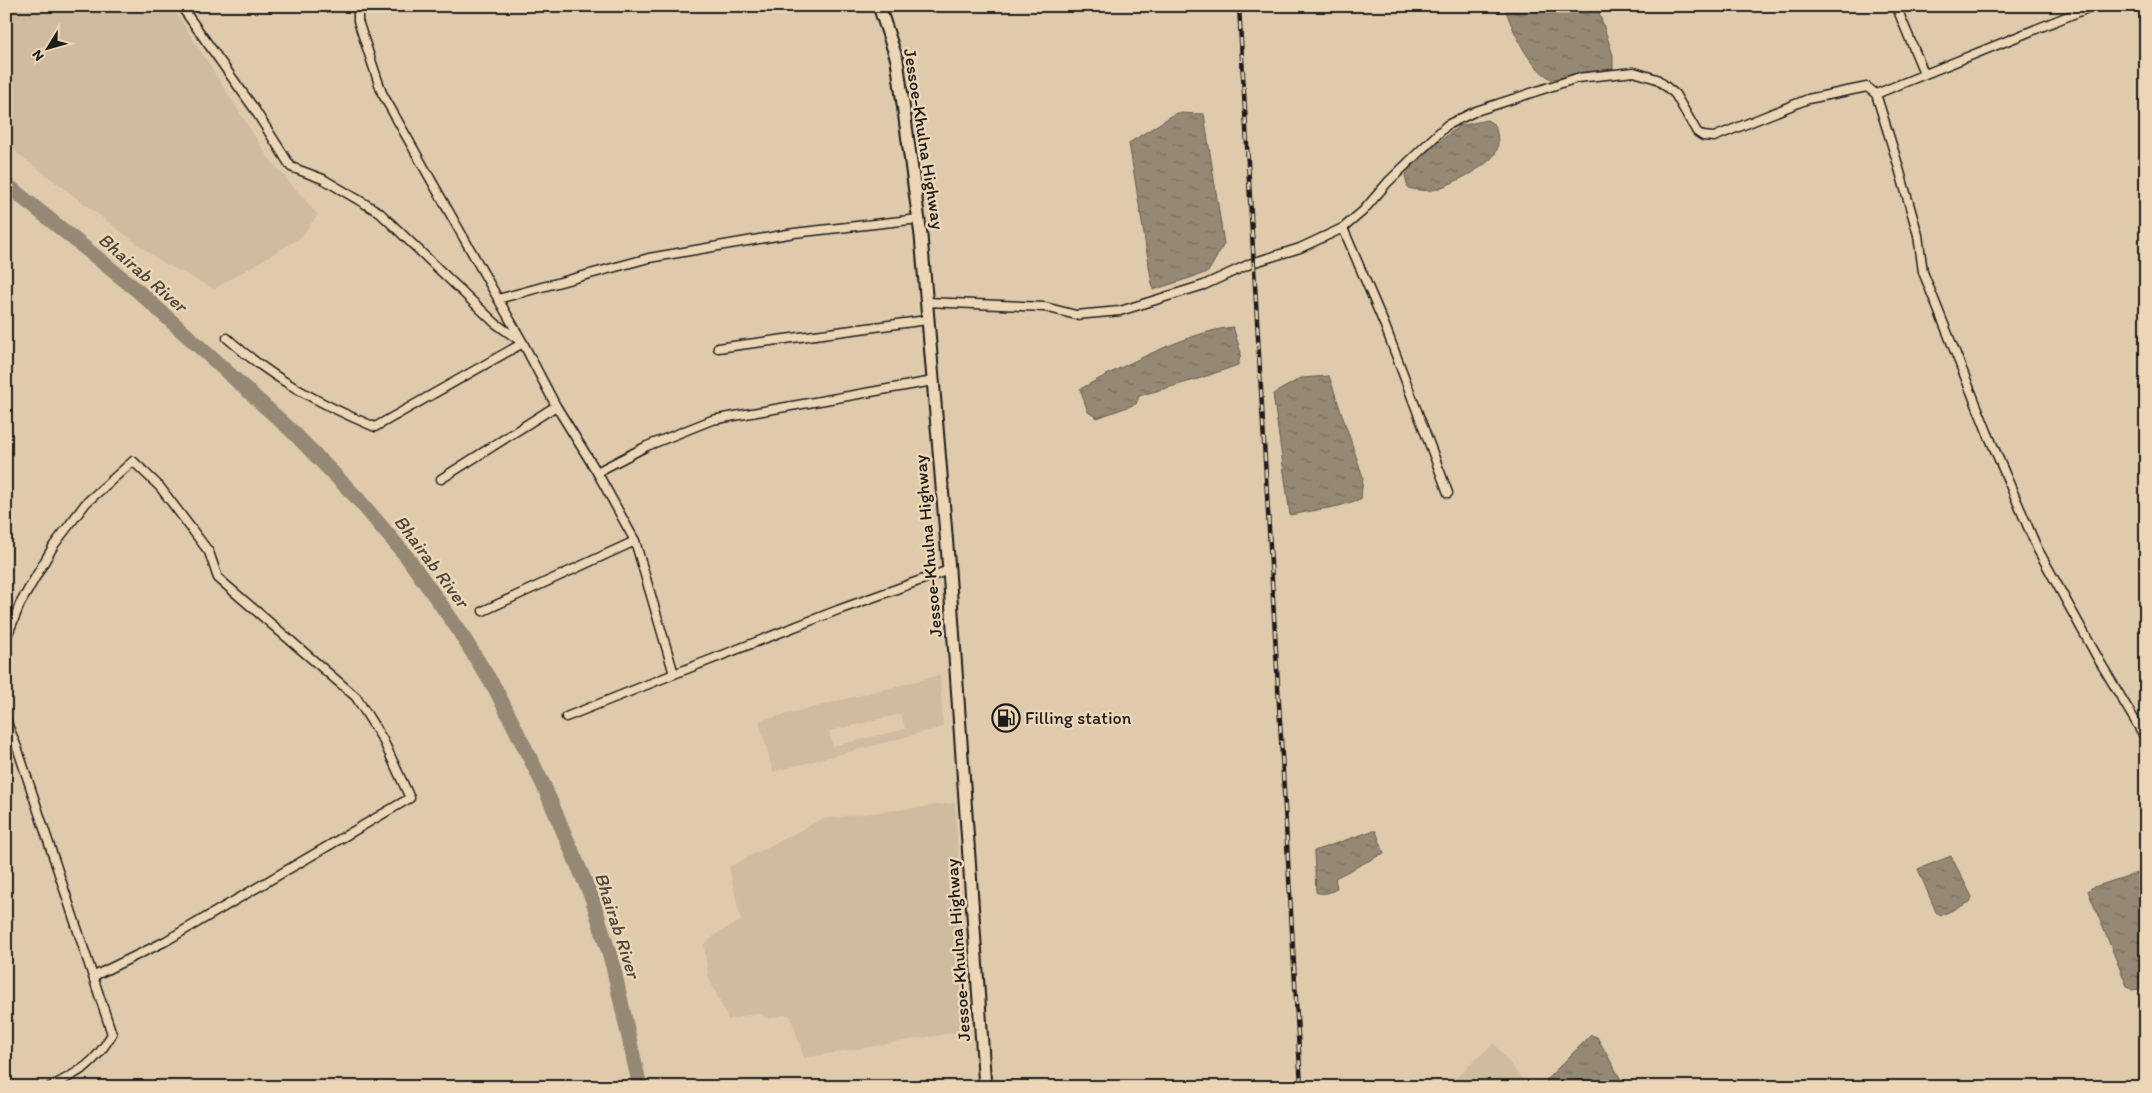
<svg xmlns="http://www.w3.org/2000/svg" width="2152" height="1093" font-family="Itim,sans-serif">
<defs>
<pattern id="water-ripples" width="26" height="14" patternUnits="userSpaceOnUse" patternTransform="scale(1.25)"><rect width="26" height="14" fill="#958874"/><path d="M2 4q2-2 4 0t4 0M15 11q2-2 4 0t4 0" fill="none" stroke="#796e5e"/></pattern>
</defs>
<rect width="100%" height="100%" fill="#dfcbac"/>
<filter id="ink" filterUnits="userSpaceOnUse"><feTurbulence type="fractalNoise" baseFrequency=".02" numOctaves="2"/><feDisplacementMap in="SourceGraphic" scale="10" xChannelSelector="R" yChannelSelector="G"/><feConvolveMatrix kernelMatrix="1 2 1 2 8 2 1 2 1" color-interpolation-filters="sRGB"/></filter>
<g filter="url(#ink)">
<g fill="#cfbca0" fill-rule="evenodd">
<polygon points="6,6 172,6 268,157 318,215 300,238 214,289 160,261 6,145"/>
<path d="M940,675l3,52 -170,45 -14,-51zM901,714l4,15 -72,17 -4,-15z"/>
<polygon points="955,803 969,1035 952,1033 804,1058 790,1014 769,1019 757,1013 728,1020 708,976 704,944 719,932 741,921 729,867 822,819"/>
<polygon points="1494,1043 1528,1087 1446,1087"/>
</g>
<g fill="url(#water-ripples)" stroke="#655d51">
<path d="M1504,6h93l16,49v16l-62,8c-25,-15 -37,-47 -47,-73z"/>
<polygon points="1176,113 1204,114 1224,244 1208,272 1153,290 1129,143"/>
<path d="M1487,120l8,5c2,8 5,19 1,27 -6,14 -49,35 -64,38 -8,1 -16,0 -24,-2l-3,-13 20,-22 34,-27z"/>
<path d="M1233,327l8,26 -3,12 -40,14 -59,17 -3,8 -39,14 -9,-6 -8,-23c39,-21 110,-58 153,-62z"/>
<polygon points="1329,376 1363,477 1361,499 1339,506 1290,515 1273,394 1301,378"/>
<path d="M1372,831h4l8,22 -49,25 2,10c-4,5 -16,7 -21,4l-2,-41z"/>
<polygon points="1951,856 1972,897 1970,902 1940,916 1936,912 1918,869"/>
<polygon points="2146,870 2146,988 2132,990 2127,986 2088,891 2091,888"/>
<polygon points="1591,1035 1597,1037 1624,1085 1545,1087 1547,1079"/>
</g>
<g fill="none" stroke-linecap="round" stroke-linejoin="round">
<polyline stroke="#958874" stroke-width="15" points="6,184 138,291 292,431 358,499 407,557 456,626 496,690 543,784 592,898 613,966 640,1087"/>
<g stroke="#1c1c1c" stroke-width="11">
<g id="minor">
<polyline points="181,6 253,107 291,167 323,179 379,212 495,323 523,343 382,93 358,21 358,6"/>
<polyline points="1896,6 1924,73"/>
<polyline points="1876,94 2093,6"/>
<polyline points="1343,228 1385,326 1448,493"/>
<polyline points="498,299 649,258 794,233 919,219"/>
<polyline points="926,302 1045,307 1076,315 1120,311 1204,285 1252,263 1300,248 1343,228 1363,211 1388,182 1447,125 1476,111 1577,78 1634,72 1657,79 1675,94 1697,132 1703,136 1714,137 1808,99 1867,87 1876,94 1896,158 1918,235 1923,272 1988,434 2037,548 2100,662 2146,739"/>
<path d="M227,338c44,40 93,66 148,89l148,-84 33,63"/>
<polyline points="718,348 927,320"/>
<polyline points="441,479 556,406 597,472"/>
<polyline points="635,541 674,674 838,610 949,570"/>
<polyline points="483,611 635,541 597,472 647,446 712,420 933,381"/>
<polyline points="6,639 20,604 54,545 86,503 133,461 160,487 209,552 218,578 356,697 383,740 410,798 164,942 94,976"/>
<polyline points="566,717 674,674"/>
<path d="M6,720l12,30 94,284c-18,31 -31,37 -62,53"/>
</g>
</g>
<g stroke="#1c1c1c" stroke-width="15">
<polyline id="highway" points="879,6 897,60 921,236 949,570 985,1087"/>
</g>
<use href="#minor" stroke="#ecd6b5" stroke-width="8"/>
<use href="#highway" stroke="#ecd6b5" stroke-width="11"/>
<g stroke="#1c1c1c" stroke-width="4.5">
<polyline id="rail" points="1239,6 1301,1087"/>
</g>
<use href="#rail" stroke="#ecd6b5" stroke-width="2.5" stroke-dasharray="8" stroke-linecap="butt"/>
</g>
</g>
<defs>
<g id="fuel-ring" transform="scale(1.4375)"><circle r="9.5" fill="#ecd6b5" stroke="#1c1c1c" stroke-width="1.5"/><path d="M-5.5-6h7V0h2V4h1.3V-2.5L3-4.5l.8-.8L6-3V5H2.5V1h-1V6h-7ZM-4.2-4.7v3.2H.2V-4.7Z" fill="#1c1c1c"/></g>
</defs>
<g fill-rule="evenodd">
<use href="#fuel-ring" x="1006" y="718"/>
</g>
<g text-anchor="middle" stroke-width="5" stroke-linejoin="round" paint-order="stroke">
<g font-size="18" fill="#1c1c1c" stroke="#ecd6b5">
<text transform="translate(924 139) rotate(81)" y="6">Jessoe-Khulna Highway</text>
<text transform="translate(928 546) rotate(-95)" y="6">Jessoe-Khulna Highway</text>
<text transform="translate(958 950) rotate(-94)" y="6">Jessoe-Khulna Highway</text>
</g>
<g font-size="18" fill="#1c1c1c" stroke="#ecd6b5" text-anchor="start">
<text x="1025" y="724">Filling station</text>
</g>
<g font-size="19" font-style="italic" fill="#4c473f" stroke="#ecd6b5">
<text transform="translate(143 272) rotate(41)" y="7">Bhairab River</text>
<text transform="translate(432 561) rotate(53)" y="7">Bhairab River</text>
<text transform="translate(618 925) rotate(72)" y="7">Bhairab River</text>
</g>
</g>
<rect width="2152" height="1093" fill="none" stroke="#ecd6b5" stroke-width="25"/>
<rect x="12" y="12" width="2127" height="1068" fill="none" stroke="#1c1c1c" stroke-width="2" filter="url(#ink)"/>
<g transform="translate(48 48) rotate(233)" stroke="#ecd6b5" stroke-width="4" paint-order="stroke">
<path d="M0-4L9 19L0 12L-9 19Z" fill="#1c1c1c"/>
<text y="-8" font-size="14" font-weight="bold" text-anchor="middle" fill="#1c1c1c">N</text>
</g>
</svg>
